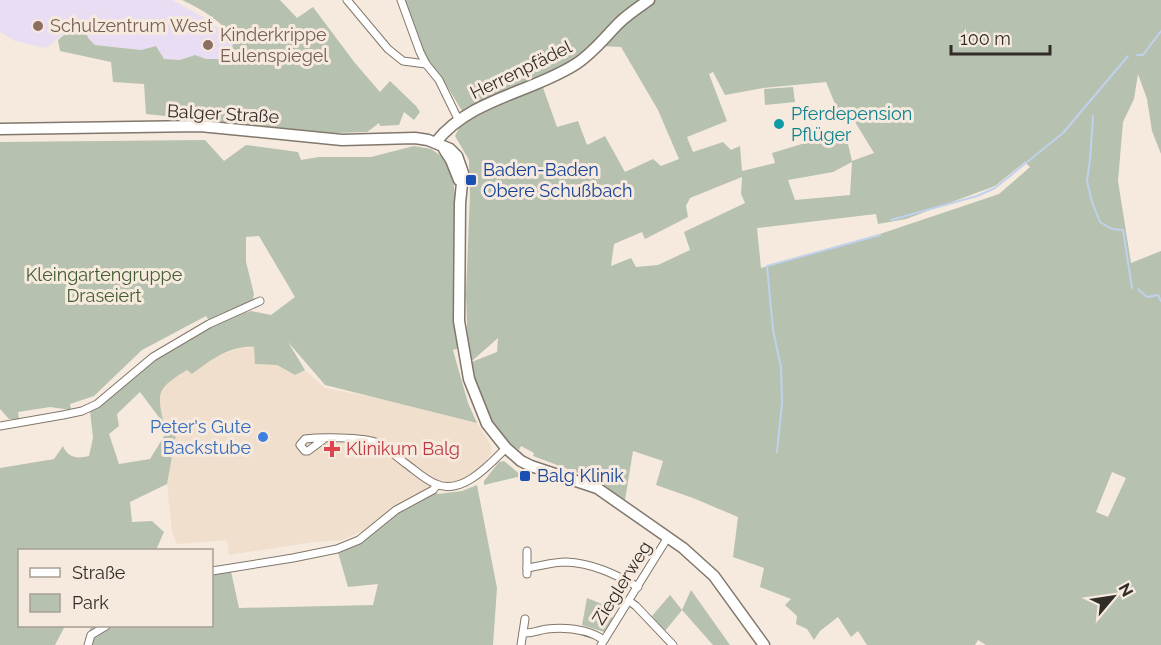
<svg xmlns="http://www.w3.org/2000/svg" width="1161" height="645" font-family="Raleway,sans-serif">
<rect width="100%" height="100%" fill="#f6eade"/>
<polygon fill="#f0dfcd" points="254,347 255,364 277,365 295,375 305,370 325,388 387,400 477,423 491,445 491,453 481,467 463,479 433,490 378,524 342,540 314,542 229,555 227,540 177,544 172,532 167,484 176,434 166,433 158,400 165,384 187,370 192,373 217,356 240,348"/>
<polygon fill="#e8ddf2" points="0,0 172,0 203,17 235,40 231,49 219,59 206,59 195,55 180,60 164,59 155,46 141,50 95,45 88,38 82,20 46,48 15,41 0,32"/>
<g fill="#b6c1b0" fill-rule="evenodd">
<path d="M182,0h98l17,18 16,-11 42,56 25,29 10,-11 26,25 4,6 -6,8 -10,-8 -5,13 -19,1 -1,-3 -12,9 -35,1 -186,-19 -2,-30 -31,-2 -2,-20 -51,-11 -2,-11 24,-20 6,18 7,7 46,5 15,-4 8,13 16,1 15,-5 11,4h13l12,-10 4,-9c-13,-19 -32,-30 -53,-40z"/>
<path d="M404,0h235l-17,12 -20,29 51,-41h508v154l-9,-23 -5,-32 -9,-25 -4,25 -11,23 -5,59 13,82 30,-12v394h-175l-8,-5 -3,5h-108l-9,-14 -7,6 -13,-20 -18,14 -6,9 -7,-11 -11,-5 1,-8 -12,-11 6,-6 -31,-12 4,-19 -31,-11 5,-40 -45,-19 -37,-13 7,-24 -30,-10 -8,49 -28,-20 -64,-24 1,-3 -13,-7 -2,4c-29,-20 -40,-56 -50,-87l28,-11 1,-14 -25,22 -5,-1 -2,-65 4,-100 -1,-34 -14,-24 10,-20 -24,-40 -18,-22zM598,46l23,1 37,63 21,49 -18,7 -8,-7 -28,13 -20,-36 -18,9 -9,-24 -21,6 -16,-45zM713,72l12,23 38,-7 63,-6 17,41 9,-6 22,36 -22,8 -7,-30 -73,22 3,10 -33,8 -2,-25 -9,4 -8,-8 -30,10 -6,-15 40,-16 -18,-47zM852,162l-2,33 -55,5 -7,-20 45,-8zM1025,162l5,5 -31,27 -119,40 -119,34 -4,-40 119,-14 2,10 28,-5 89,-33zM742,177l-1,17 4,9 -61,29 6,18 -32,15 -22,2 -5,-9 -20,8 3,-22 28,-12 3,7 43,-22 -2,-11 4,-8zM1112,472l14,6 -18,39 -12,-5z"/>
<polygon points="793,87 795,102 765,105 764,89"/>
<path d="M205,140l19,21 22,-16 52,7 3,8 18,-3h52l43,-11 17,3 13,9 9,20 4,37 3,133 -7,2 15,53 9,20 -152,-38 -37,-43 17,28 -10,5 -18,-10 -22,-1 -1,-17c-24,-2 -43,13 -62,27l-5,-4c-29,18 -31,21 -23,54l-24,-32 -23,22 2,12 -10,8 10,30 31,-5 16,-26 10,1 -9,50 -37,18 2,20 20,-1 12,11 -8,18h-136v76h45l-10,19h-55v-177l54,-9 9,-13c5,12 14,13 26,10l4,-18 -3,-27 63,-54 77,-40 21,-6 20,4 24,-18 -36,-61 -13,1v25l8,32 -1,5 -43,23 -4,-6 -64,34 -48,46 -24,8 1,6 -21,-3 -32,5 1,7h-10l-9,-10v-267z"/>
<polygon points="504,461 522,476 484,485 484,481 499,462"/>
<polygon points="477,485 497,588 493,645 85,645 91,626 212,626 212,576 230,567 239,608 373,605 378,584 348,587 337,549 359,540 396,510 433,490 438,494 462,491"/>
<polygon points="691,590 730,645 713,645 682,610 665,631 652,616 670,595 682,610"/>
<polygon points="587,598 607,606 607,615 613,618 604,632 582,625"/>
</g>
<g fill="none" stroke-linecap="round" stroke-linejoin="round">
<g stroke="#bfd1ec" stroke-width="2">
<polyline points="1137,55 1143,55 1161,31"/>
<polyline points="1093,116 1090,160 1087,181 1092,202 1100,222 1112,229 1123,230 1132,288"/>
<polyline points="891,220 977,196 995,188 1063,133 1128,56"/>
<polyline points="1138,289 1147,297 1158,295 1161,301"/>
<polyline points="777,452 782,403 781,367 773,330 767,266 880,235"/>
</g>
<g stroke="#81776c" stroke-width="9">
<g id="street">
<polyline points="347,0 388,49 403,61 426,64"/>
<polyline points="401,0 420,52 426,64 439,80 459,121"/>
<polyline points="0,426 63,415 82,411 97,404 153,357 209,324 260,301"/>
<path d="M324,439l-16,12h-3l-5,-6 5,-6c14,-2 57,-2 70,3 11,5 20,13 30,21 10,7 20,17 31,21 26,12 54,-20 70,-36"/>
<path d="M527,568c13,-2 26,-6 39,-6 26,1 49,12 72,25"/>
<polyline points="212,571 293,558 337,549 359,540 396,510 433,490 437,485"/>
<polyline points="527,574 527,551"/>
<polyline points="629,601 636,606 673,645"/>
<path d="M523,633c9,1 16,-3 24,-4 20,-2 40,0 57,11"/>
<polyline points="88,645 91,635 106,626"/>
<polyline points="521,645 525,619"/>
<polyline points="601,645 668,537"/>
</g>
</g>
<g stroke="#81776c" stroke-width="13">
<g id="secondary">
<polyline points="0,129 200,126 342,140 415,138 428,140 450,149 457,156 463,173 460,203 459,321 469,379 487,424 506,448 521,461 531,466 597,488 683,548 714,576 764,645"/>
<path d="M436,142c35,-44 95,-49 140,-78 17,-11 29,-27 43,-41 9,-9 20,-16 30,-23"/>
<polyline points="444,149 451,160 459,180"/>
</g>
</g>
<use href="#street" stroke="#fff" stroke-width="7"/>
<use href="#secondary" stroke="#fff" stroke-width="10"/>
</g>
<g fill="#8d6e63" stroke="#f6eade" stroke-width="2">
<circle cx="38" cy="26" r="6"/>
<circle cx="208" cy="45" r="6"/>
</g>
<circle fill="#0f9aa8" stroke="#f6eade" stroke-width="2" cx="779" cy="124" r="6"/>
<g fill="#1a4fb4" stroke="#f6eade" stroke-width="2">
<rect x="465" y="174" width="12" height="12" rx="3"/>
<rect x="519" y="470" width="12" height="12" rx="3"/>
</g>
<circle fill="#3f7fe0" stroke="#f6eade" stroke-width="2" cx="263" cy="437" r="6"/>
<path fill="#e0444e" stroke="#f6eade" stroke-width="2" d="M329 440h6v6h6v6h-6v6h-6v-6h-6v-6h6z"/>
<g text-anchor="middle" stroke-width="6" stroke-linejoin="round" paint-order="stroke">
<g font-size="18" fill="#785e54" stroke="#f6eade" text-anchor="start">
<text x="50" y="32">Schulzentrum West</text>
<text x="220" y="41">Kinderkrippe<tspan x="220" dy="21">Eulenspiegel</tspan></text>
</g>
<g font-size="18" fill="#302c28" stroke="#f6eade">
<text transform="translate(521 70) rotate(-26)" y="6">Herrenpfädel</text>
<text transform="translate(223 114) rotate(3)" y="6">Balger Straße</text>
<text transform="translate(622 583) rotate(-58)" y="6">Zieglerweg</text>
</g>
<g font-size="18" fill="#0d838f" stroke="#f6eade" text-anchor="start">
<text x="791" y="120">Pferdepension<tspan x="791" dy="21">Pflüger</tspan></text>
</g>
<g font-size="18" fill="#164399" stroke="#f6eade" text-anchor="start">
<text x="483" y="176">Baden-Baden<tspan x="483" dy="21">Obere Schußbach</tspan></text>
<text x="537" y="482">Balg Klinik</text>
</g>
<g font-size="18" fill="#445e33" stroke="#f6eade">
<text x="104" y="281">Kleingartengruppe<tspan x="104" dy="21">Draseiert</tspan></text>
</g>
<g font-size="18" fill="#366cbe" stroke="#f6eade" text-anchor="end">
<text x="251" y="433">Peter's Gute<tspan x="251" dy="21">Backstube</tspan></text>
</g>
<g font-size="18" fill="#be3a42" stroke="#f6eade" text-anchor="start">
<text x="346" y="455">Klinikum Balg</text>
</g>
</g>
<rect x="18" y="549" width="195" height="78" fill="#f6eade" stroke="#a79e95" stroke-width="1.5"/>
<rect x="30" y="568" width="30" height="9" fill="#ffffff" stroke="#a79e95" stroke-width="1.5"/>
<text x="72" y="579" font-size="18" fill="#302c28">Straße</text>
<rect x="30" y="594" width="30" height="18" fill="#b6c1b0" stroke="#a79e95" stroke-width="1.5"/>
<text x="72" y="609" font-size="18" fill="#302c28">Park</text>
<g transform="translate(1113 597) rotate(61)" stroke="#f6eade" stroke-width="4.5" paint-order="stroke">
<path d="M0-4.5L10 22L0 15L-10 22Z" fill="#302c28"/>
<text y="-9" font-size="16" font-weight="bold" text-anchor="middle" fill="#302c28">N</text>
</g>
<path d="M951 45v9h99v-9" fill="none" stroke="#302c28" stroke-width="3"/>
<text x="960" y="45" font-size="18" fill="#302c28" stroke="#f6eade" stroke-width="4.5" paint-order="stroke">100 m</text>
</svg>
